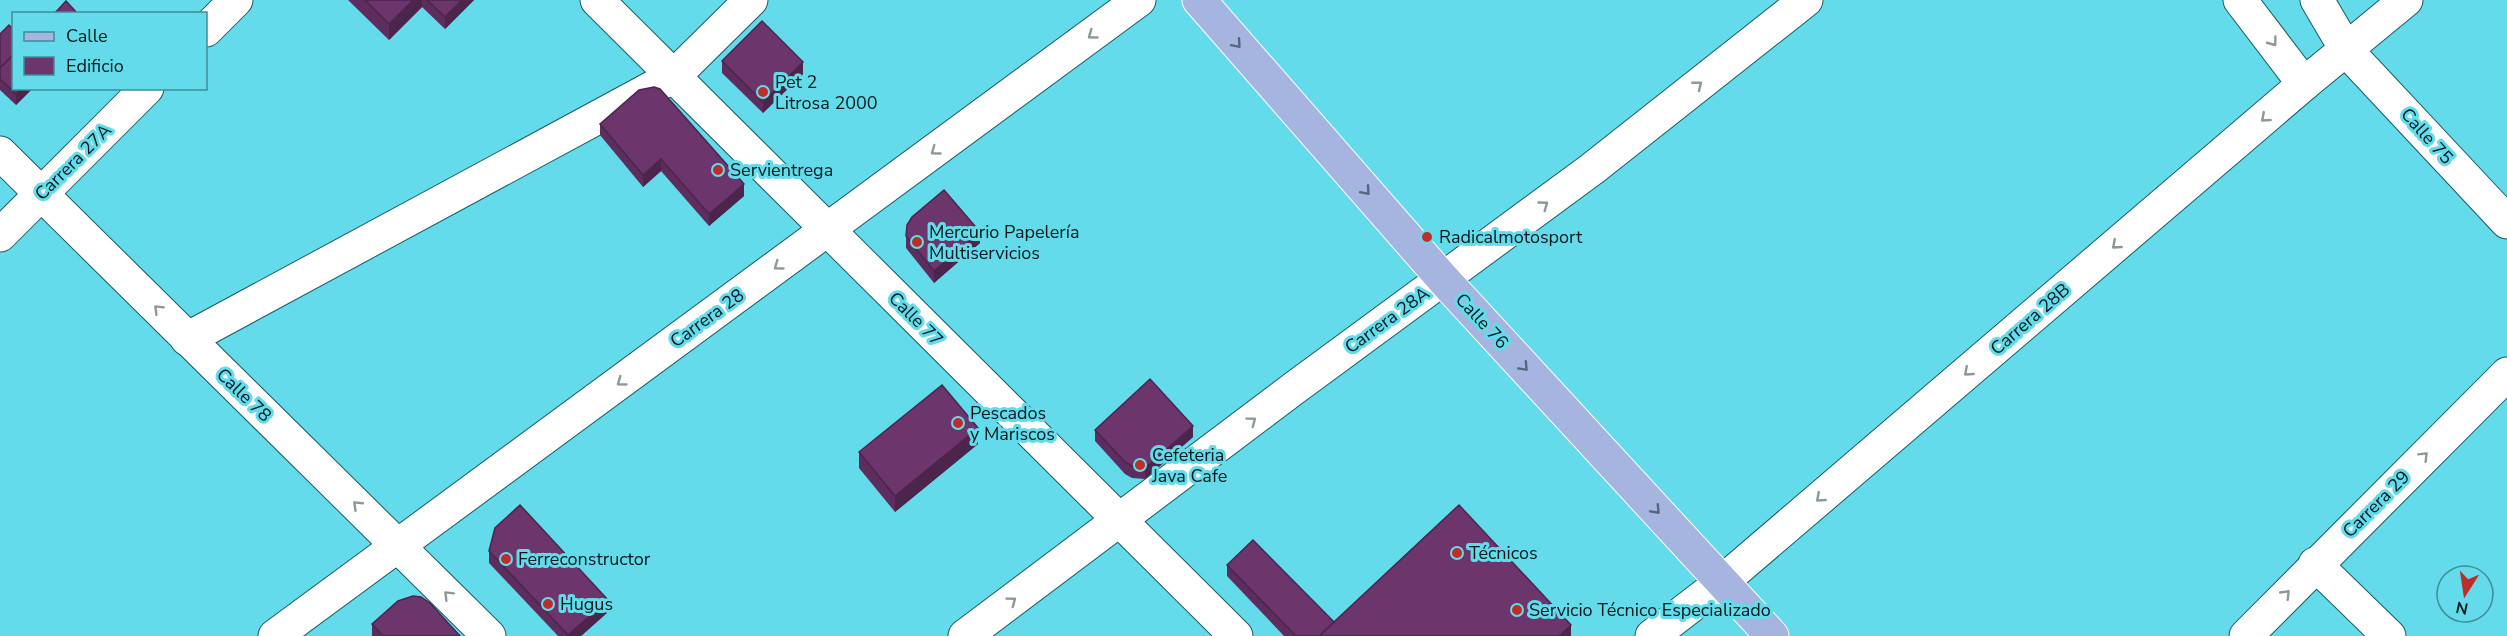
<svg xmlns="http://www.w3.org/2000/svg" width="2507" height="636" font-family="'Nunito Sans',sans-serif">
<rect width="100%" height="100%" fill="#64dbea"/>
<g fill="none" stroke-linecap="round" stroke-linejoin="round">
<g stroke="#195b63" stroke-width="35">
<g id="minor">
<polyline points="597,0 1236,636"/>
<polyline points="2240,0 2304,84"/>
<polyline points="2317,0 2347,51 2507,222"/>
<polyline points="206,30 236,0"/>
<polyline points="0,153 489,636"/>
<polyline points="0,235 147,88"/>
<polyline points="187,339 674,76 751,0"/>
<polyline points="2315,564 2389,636"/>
<polyline points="275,636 1139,0"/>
<polyline points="965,636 1293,389 1592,169 1806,0"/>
<polyline points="1652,636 1722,582 2304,84 2406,0"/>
<polyline points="2246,636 2507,374"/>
</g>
</g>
<g stroke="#fff" stroke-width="35">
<polyline id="major" points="1199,0 1443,279 1772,636"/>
</g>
<use href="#minor" stroke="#fff" stroke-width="33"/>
<use href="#major" stroke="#a5b5df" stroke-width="33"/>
</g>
<g fill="#5d2e5d">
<polygon points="348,0 474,0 445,29 422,7 389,40"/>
<polygon points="0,34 14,88 33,88 16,105 0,90"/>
<polygon points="722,61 803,74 763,113 722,73"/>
<polygon points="600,124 744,196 709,226 661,171 643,187 600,135"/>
<polygon points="906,236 980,243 934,283 906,248"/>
<polygon points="1095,430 1193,437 1145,479 1132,478 1125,474 1095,441"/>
<polygon points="978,444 895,512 859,468 859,452"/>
<polygon points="489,551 608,612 581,636 558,636 489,563"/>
<polygon points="1227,565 1334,622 1571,636 1284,636 1227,576"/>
<polygon points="372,624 460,636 372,636"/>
</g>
<g fill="#4c254c">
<polygon points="413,0 422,0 422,7 389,40 389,24"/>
<polygon points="462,0 474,0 445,29 445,17"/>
<polygon points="803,62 803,74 763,113 763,102"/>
<polygon points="21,88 33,88 16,105 16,94"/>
<polygon points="661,159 661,171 643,187 643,175"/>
<polygon points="744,184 744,196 709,226 709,214"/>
<polygon points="980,232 980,243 934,283 934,271"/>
<polygon points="1193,426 1193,437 1145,479 1145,468"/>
<polygon points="978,428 978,444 895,512 895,496"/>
<polygon points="608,600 608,612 581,636 568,636"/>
<polygon points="1571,625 1571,636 1559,636"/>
</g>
<g fill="#6c356c" stroke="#4c254c" stroke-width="1.5">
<polygon points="365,0 413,0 389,24"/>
<polygon points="427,0 462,0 445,17"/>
<polygon points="66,1 78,14 54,14"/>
<polygon points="762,21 803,62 763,102 722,61"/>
<polygon points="9,25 14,30 14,54 0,68 0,34"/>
<polygon points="14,54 14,88 21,88 16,94 0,79 0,68"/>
<polygon points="654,87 660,89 744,184 709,214 661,159 643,175 600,124 639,90"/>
<polygon points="944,190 980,232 934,271 906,236 907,225 912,217"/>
<polygon points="1150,379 1193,426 1145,468 1132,466 1125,462 1095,430"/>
<polygon points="942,385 978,428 895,496 859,452"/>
<polygon points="520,505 608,600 568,635 489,551 495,528"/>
<polygon points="1459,505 1571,625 1559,636 1319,636"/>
<polygon points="1253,540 1334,622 1319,636 1296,636 1227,565"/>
<polygon points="413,596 421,597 430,603 460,636 383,636 372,624 398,601"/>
</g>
<defs><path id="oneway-chevron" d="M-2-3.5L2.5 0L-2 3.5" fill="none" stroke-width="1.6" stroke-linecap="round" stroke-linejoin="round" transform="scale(1.5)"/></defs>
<g stroke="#8d9899">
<use href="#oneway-chevron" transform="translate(1092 35) rotate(144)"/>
<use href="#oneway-chevron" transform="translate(2273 42) rotate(53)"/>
<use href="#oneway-chevron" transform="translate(1698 85) rotate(-39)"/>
<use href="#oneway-chevron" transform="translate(2265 118) rotate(139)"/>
<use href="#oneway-chevron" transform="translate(935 151) rotate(144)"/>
<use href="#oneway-chevron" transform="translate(1544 205) rotate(-36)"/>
<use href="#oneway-chevron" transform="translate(2116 245) rotate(139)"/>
<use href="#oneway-chevron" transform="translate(778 266) rotate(144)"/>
<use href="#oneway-chevron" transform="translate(158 309) rotate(-135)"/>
<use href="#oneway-chevron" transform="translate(1968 372) rotate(139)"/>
<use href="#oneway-chevron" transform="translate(621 382) rotate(144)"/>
<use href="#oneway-chevron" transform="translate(1252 421) rotate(-37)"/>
<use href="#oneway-chevron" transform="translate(2424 456) rotate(-45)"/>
<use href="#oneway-chevron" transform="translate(1820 498) rotate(139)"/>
<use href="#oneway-chevron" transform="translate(357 505) rotate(-136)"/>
<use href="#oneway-chevron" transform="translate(2286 594) rotate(-46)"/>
<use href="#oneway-chevron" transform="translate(448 595) rotate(-135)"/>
<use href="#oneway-chevron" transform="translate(1012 601) rotate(-37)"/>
</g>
<g stroke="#53687e">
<use href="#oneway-chevron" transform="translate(1237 44) rotate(49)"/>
<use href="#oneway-chevron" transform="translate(1366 191) rotate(49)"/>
<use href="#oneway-chevron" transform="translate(1524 367) rotate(47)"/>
<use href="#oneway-chevron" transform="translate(1656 510) rotate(47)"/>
</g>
<g fill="#bd2e2b" stroke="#64dbea" stroke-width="2">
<circle cx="763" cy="92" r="6"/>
<circle cx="718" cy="170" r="6"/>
<circle cx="1427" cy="237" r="6"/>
<circle cx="917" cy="242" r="6"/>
<circle cx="958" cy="423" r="6"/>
<circle cx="1140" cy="465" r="6"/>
<circle cx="1457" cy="553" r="6"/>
<circle cx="506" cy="559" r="6"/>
<circle cx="548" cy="604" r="6"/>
<circle cx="1517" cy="610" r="6"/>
</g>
<g text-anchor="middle" stroke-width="6" stroke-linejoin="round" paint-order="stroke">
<g font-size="18" fill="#011a1d" stroke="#64dbea" text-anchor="start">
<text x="775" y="88">Pet 2<tspan x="775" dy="21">Litrosa 2000</tspan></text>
<text x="730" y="176">Servientrega</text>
<text x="929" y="238">Mercurio Papelería<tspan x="929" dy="21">Multiservicios</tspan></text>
<text x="1439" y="243">Radicalmotosport</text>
<text x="970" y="419">Pescados<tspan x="970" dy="21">y Mariscos</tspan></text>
<text x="1152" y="461">Cefeteria<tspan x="1152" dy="21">Java Cafe</tspan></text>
<text x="1469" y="559">Técnicos</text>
<text x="518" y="565">Ferreconstructor</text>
<text x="560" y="610">Hugus</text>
<text x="1529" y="616">Servicio Técnico Especializado</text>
</g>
<g font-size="18" fill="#011a1d" stroke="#64dbea">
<text transform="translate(2427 136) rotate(48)" y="6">Calle 75</text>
<text transform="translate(73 162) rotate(-45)" y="6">Carrera 27A</text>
<text transform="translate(707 318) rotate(-36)" y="6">Carrera 28</text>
<text transform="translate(916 319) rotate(45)" y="6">Calle 77</text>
<text transform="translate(2030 319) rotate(-41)" y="6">Carrera 28B</text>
<text transform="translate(1387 320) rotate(-36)" y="6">Carrera 28A</text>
<text transform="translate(1482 321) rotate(47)" y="6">Calle 76</text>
<text transform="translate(244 395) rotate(44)" y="6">Calle 78</text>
<text transform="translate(2376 504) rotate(-45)" y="6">Carrera 29</text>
</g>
</g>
<rect x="12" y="12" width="195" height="78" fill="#64dbea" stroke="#3c8e98" stroke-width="1.5"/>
<rect x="24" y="32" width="30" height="9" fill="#a5b5df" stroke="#3c8e98" stroke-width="1.5"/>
<text x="66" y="42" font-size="18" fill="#011a1d">Calle</text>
<rect x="24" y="57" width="30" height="18" fill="#6c356c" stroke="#3c8e98" stroke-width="1.5"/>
<text x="66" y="72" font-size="18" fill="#011a1d">Edificio</text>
<g transform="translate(2465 594) rotate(192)"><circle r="28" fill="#64dbea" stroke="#3c8e98" stroke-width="1.5"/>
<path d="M0-4.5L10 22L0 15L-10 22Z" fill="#bd2e2b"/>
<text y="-9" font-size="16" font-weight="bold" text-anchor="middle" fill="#011a1d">N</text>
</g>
</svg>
